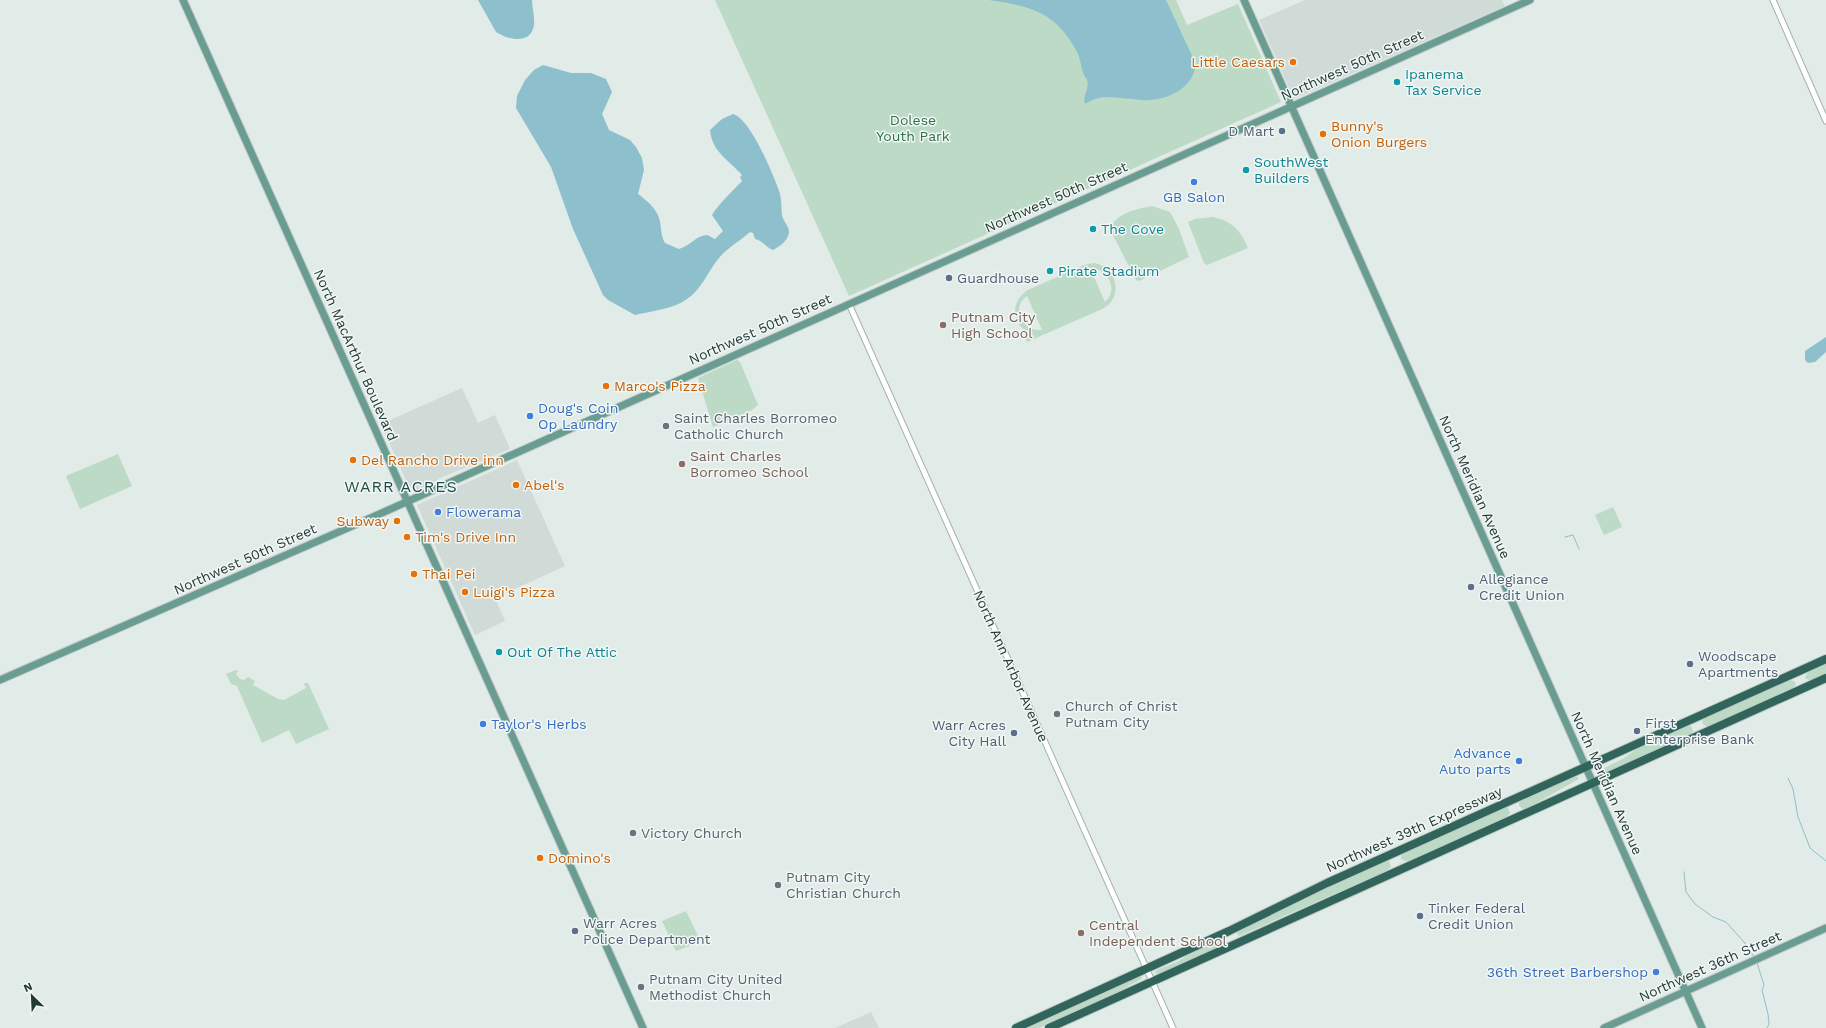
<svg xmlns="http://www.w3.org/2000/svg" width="1826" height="1028" font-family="'Work Sans',sans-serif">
<rect width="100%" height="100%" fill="#e1ebe7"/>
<g fill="#d0dad6">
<polygon points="1305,0 1502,0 1505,6 1294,99 1259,20"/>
<polygon points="462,388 478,423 495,415 510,449 438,479 438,480 417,490 409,487 381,424"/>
<polygon points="517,460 565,566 495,598 505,621 475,635 417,505"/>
<polygon points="871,1012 879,1028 835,1028"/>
</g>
<g fill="#bcdac5" fill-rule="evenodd">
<polygon points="715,0 1176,0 1187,25 1238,4 1281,102 849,296"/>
<path d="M1152,206l18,6 9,17 10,28 -50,24 -3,-1 -26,-51c6,-16 26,-20 42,-23z"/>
<path d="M1212,217c19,3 29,14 36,31l-41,17 -3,-2 -16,-41 7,-3z"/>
<path d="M1094,263c24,4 30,35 8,46l-75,33 -2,-4 8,-4c-22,-7 -24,-32 -5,-44l56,-25zM1090,268c18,0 29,21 15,34zM1027,296l15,34c-19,2 -32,-22 -15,-34z"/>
<polygon points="737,360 740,362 758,405 752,410 713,427 698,378"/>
<polygon points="118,454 132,486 80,509 66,476"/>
<polygon points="1613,507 1622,527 1604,535 1595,515"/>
<path d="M1826,663v12l-15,6 -6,-3c2,-9 14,-12 21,-15z"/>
<polygon points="236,670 238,671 236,674 240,679 244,680 248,677 255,681 253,685 278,699 284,700 306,688 304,683 308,683 329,729 296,744 289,730 262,743 237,686 231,684 226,674"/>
<polygon points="1788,680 1794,681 1796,684 1791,690 1710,727 1706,726 1702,723 1703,720 1707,716"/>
<polygon points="1684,726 1691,726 1693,731 1691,734 1607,772 1602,773 1599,771 1624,758 1641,746"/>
<polygon points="1570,777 1578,777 1579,779 1527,808 1523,809 1519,806 1519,803 1524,798"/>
<polygon points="1502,808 1508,808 1510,813 1506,817 1411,860 1406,861 1401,859 1401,856 1406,851"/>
<polygon points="1389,861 1391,867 1386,871 1239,936 1237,933 1241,929 1290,903 1382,862"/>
<polygon points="686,911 699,938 691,941 689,946 676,951 662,921"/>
<polygon points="1223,939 1225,940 1223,945 1161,974 1155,973 1157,970 1179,961 1192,952"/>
<polygon points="1137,977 1142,977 1141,979 1105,999 1039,1028 1023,1028"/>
</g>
<g fill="#8dc0cc">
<path d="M478,0h54c0,8 3,17 2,25 -3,20 -26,15 -38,7z"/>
<path d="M989,0h177l29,62c2,26 -30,40 -53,38 -12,-1 -25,-3 -37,-3 -7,0 -15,4 -20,7 -3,-8 5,-15 2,-24 -1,-4 -1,0 -3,-5 -3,-5 -3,-16 -7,-23 -21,-40 -46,-46 -88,-52z"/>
<path d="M543,65l28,8h20l15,6 6,13 -10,22 7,16 21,10 6,7 6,11 2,12 -6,24c8,6 18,14 21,24 3,9 1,17 6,25l14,6c13,-4 16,-13 28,-14l8,4 8,-8 -11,-16c8,-13 19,-22 30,-34l-2,-4 2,-2c-14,-16 -30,-23 -32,-45l12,-11 11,-5c17,4 40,60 46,77 3,8 2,16 3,24 1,6 7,11 7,17 -1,9 -9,14 -16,18 -7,-3 -11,-10 -18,-11l-2,-6 -3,-1c-10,9 -23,16 -31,26 -11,13 -17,31 -32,41 -14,10 -35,12 -52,16l-27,-15 -5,-5 -30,-66 -22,-62 -35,-59 1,-12 8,-16 9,-10z"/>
<polygon points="1826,337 1826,352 1815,362 1808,363 1805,360 1805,351"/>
</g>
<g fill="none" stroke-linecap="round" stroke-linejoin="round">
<g stroke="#8dc0cc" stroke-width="1">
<polyline points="1565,537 1573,535 1579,549"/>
<polyline points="1788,778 1793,789 1798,817 1810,848 1826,861"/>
<polyline points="1684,872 1686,892 1695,904 1713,917 1726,922 1744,942 1754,957"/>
<polyline points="1757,963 1764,985 1762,990 1768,1014 1769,1024 1767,1028"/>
</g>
<g stroke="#a4b2ae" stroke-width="7">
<g id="minor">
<polyline points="1773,0 1826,121"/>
<polyline points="849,304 1173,1028"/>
</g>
</g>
<g stroke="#c1c8c6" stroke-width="9">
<g id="major">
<polyline points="183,0 643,1028"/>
<polyline points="1244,0 1702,1028"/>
<polyline points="0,680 366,520 1530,0"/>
<polyline points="1604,1028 1826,928"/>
</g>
</g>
<g stroke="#c1c8c6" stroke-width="10">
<g id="highway">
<polyline points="1016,1028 1229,931 1327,883 1826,659"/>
<polyline points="1049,1028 1826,678"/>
</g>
</g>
<use href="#minor" stroke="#fff" stroke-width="5"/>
<use href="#major" stroke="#699d91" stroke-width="7"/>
<use href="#highway" stroke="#31645b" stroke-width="8"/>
</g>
<g fill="#e8710a" stroke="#f1f7f5" stroke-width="1.5">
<circle cx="1293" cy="62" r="4"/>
<circle cx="1323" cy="134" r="4"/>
<circle cx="606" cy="386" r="4"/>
<circle cx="353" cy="460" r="4"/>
<circle cx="516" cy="485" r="4"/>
<circle cx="397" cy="521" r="4"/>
<circle cx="407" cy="537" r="4"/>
<circle cx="414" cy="574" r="4"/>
<circle cx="465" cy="592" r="4"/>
<circle cx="540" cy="858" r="4"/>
</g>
<g fill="#0f9aa8" stroke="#f1f7f5" stroke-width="1.5">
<circle cx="1397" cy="82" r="4"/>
<circle cx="1246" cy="170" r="4"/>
<circle cx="1093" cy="229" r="4"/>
<circle cx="1050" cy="271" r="4"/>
<circle cx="499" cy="652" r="4"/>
</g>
<g fill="#5c6f8a" stroke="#f1f7f5" stroke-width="1.5">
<circle cx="1282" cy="131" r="4"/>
<circle cx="949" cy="278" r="4"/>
<circle cx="1471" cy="587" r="4"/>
<circle cx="1690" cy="664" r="4"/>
<circle cx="1637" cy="731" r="4"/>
<circle cx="1014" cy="733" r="4"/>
<circle cx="1420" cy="916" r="4"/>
<circle cx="575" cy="931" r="4"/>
</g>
<g fill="#3f7fe0" stroke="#f1f7f5" stroke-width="1.5">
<circle cx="1194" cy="182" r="4"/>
<circle cx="530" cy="416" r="4"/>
<circle cx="438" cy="512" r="4"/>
<circle cx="483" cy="724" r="4"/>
<circle cx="1519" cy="761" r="4"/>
<circle cx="1656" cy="972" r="4"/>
</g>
<g fill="#8d6e63" stroke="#f1f7f5" stroke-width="1.5">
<circle cx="943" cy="325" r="4"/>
<circle cx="682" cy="464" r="4"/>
<circle cx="1081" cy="933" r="4"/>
</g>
<g fill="#6b7280" stroke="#f1f7f5" stroke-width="1.5">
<circle cx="666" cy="426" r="4"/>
<circle cx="1057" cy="714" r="4"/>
<circle cx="633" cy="833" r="4"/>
<circle cx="778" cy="885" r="4"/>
<circle cx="641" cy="987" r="4"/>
</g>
<g text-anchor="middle" stroke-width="3" stroke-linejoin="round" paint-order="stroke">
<g font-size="14" fill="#c56008" stroke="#f1f7f5" text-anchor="start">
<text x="1285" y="67" text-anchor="end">Little Caesars</text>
<text x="1331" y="131">Bunny's<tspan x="1331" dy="16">Onion Burgers</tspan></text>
<text x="614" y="391">Marco's Pizza</text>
<text x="361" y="465">Del Rancho Drive inn</text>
<text x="524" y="490">Abel's</text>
<text x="389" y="526" text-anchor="end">Subway</text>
<text x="415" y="542">Tim's Drive Inn</text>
<text x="422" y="579">Thai Pei</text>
<text x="473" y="597">Luigi's Pizza</text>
<text x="548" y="863">Domino's</text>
</g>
<g font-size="14" fill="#233a35" stroke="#f1f7f5">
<text transform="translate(1352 65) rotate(-24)" y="5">Northwest 50th Street</text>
<text transform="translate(1056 197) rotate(-24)" y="5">Northwest 50th Street</text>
<text transform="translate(760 329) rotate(-24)" y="5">Northwest 50th Street</text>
<text transform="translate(356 355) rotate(66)" y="5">North MacArthur Boulevard</text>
<text transform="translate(1475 487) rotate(66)" y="5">North Meridian Avenue</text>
<text transform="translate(245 559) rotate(-24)" y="5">Northwest 50th Street</text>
<text transform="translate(1011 666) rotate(66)" y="5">North Ann Arbor Avenue</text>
<text transform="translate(1607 783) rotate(66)" y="5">North Meridian Avenue</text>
<text transform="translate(1414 829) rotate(-24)" y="5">Northwest 39th Expressway</text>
<text transform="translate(1710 966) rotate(-24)" y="5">Northwest 36th Street</text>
</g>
<g font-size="14" fill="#0d838f" stroke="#f1f7f5" text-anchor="start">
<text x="1405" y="79">Ipanema<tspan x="1405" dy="16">Tax Service</tspan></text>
<text x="1254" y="167">SouthWest<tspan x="1254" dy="16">Builders</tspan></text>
<text x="1101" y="234">The Cove</text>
<text x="1058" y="276">Pirate Stadium</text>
<text x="507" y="657">Out Of The Attic</text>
</g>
<g font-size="14" fill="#306e4a" stroke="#f1f7f5">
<text x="913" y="125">Dolese<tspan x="913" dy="16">Youth Park</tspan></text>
</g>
<g font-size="14" fill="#4e5e75" stroke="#f1f7f5" text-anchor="start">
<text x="1274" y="136" text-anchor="end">D Mart</text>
<text x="957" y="283">Guardhouse</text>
<text x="1479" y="584">Allegiance<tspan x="1479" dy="16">Credit Union</tspan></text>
<text x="1698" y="661">Woodscape<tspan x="1698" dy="16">Apartments</tspan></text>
<text x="1645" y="728">First<tspan x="1645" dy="16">Enterprise Bank</tspan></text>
<text x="1006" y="730" text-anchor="end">Warr Acres<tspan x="1006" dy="16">City Hall</tspan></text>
<text x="1428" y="913">Tinker Federal<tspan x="1428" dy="16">Credit Union</tspan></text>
<text x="583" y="928">Warr Acres<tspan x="583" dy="16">Police Department</tspan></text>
</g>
<g font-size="14" fill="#366cbe" stroke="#f1f7f5" text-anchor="start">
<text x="1194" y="202" text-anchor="middle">GB Salon</text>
<text x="538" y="413">Doug's Coin<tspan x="538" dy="16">Op Laundry</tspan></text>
<text x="446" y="517">Flowerama</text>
<text x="491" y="729">Taylor's Herbs</text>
<text x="1511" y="758" text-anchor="end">Advance<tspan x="1511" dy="16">Auto parts</tspan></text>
<text x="1648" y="977" text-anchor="end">36th Street Barbershop</text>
</g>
<g font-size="14" fill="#785e54" stroke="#f1f7f5" text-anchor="start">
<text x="951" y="322">Putnam City<tspan x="951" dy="16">High School</tspan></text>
<text x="690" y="461">Saint Charles<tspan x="690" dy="16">Borromeo School</tspan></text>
<text x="1089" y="930">Central<tspan x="1089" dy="16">Independent School</tspan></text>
</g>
<g font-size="14" fill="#5b616d" stroke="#f1f7f5" text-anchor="start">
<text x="674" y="423">Saint Charles Borromeo<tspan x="674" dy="16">Catholic Church</tspan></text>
<text x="1065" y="711">Church of Christ<tspan x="1065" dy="16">Putnam City</tspan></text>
<text x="641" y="838">Victory Church</text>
<text x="786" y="882">Putnam City<tspan x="786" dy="16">Christian Church</tspan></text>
<text x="649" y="984">Putnam City United<tspan x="649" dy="16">Methodist Church</tspan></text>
</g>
<g font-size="16" letter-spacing="1" fill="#204b42" stroke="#f1f7f5">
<text x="401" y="492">WARR ACRES</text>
</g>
</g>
<g transform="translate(32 996) rotate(336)" stroke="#f1f7f5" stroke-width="3" paint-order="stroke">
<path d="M0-3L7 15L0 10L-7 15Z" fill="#233a35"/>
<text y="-6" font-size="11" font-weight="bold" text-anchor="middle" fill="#233a35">N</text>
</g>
</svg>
